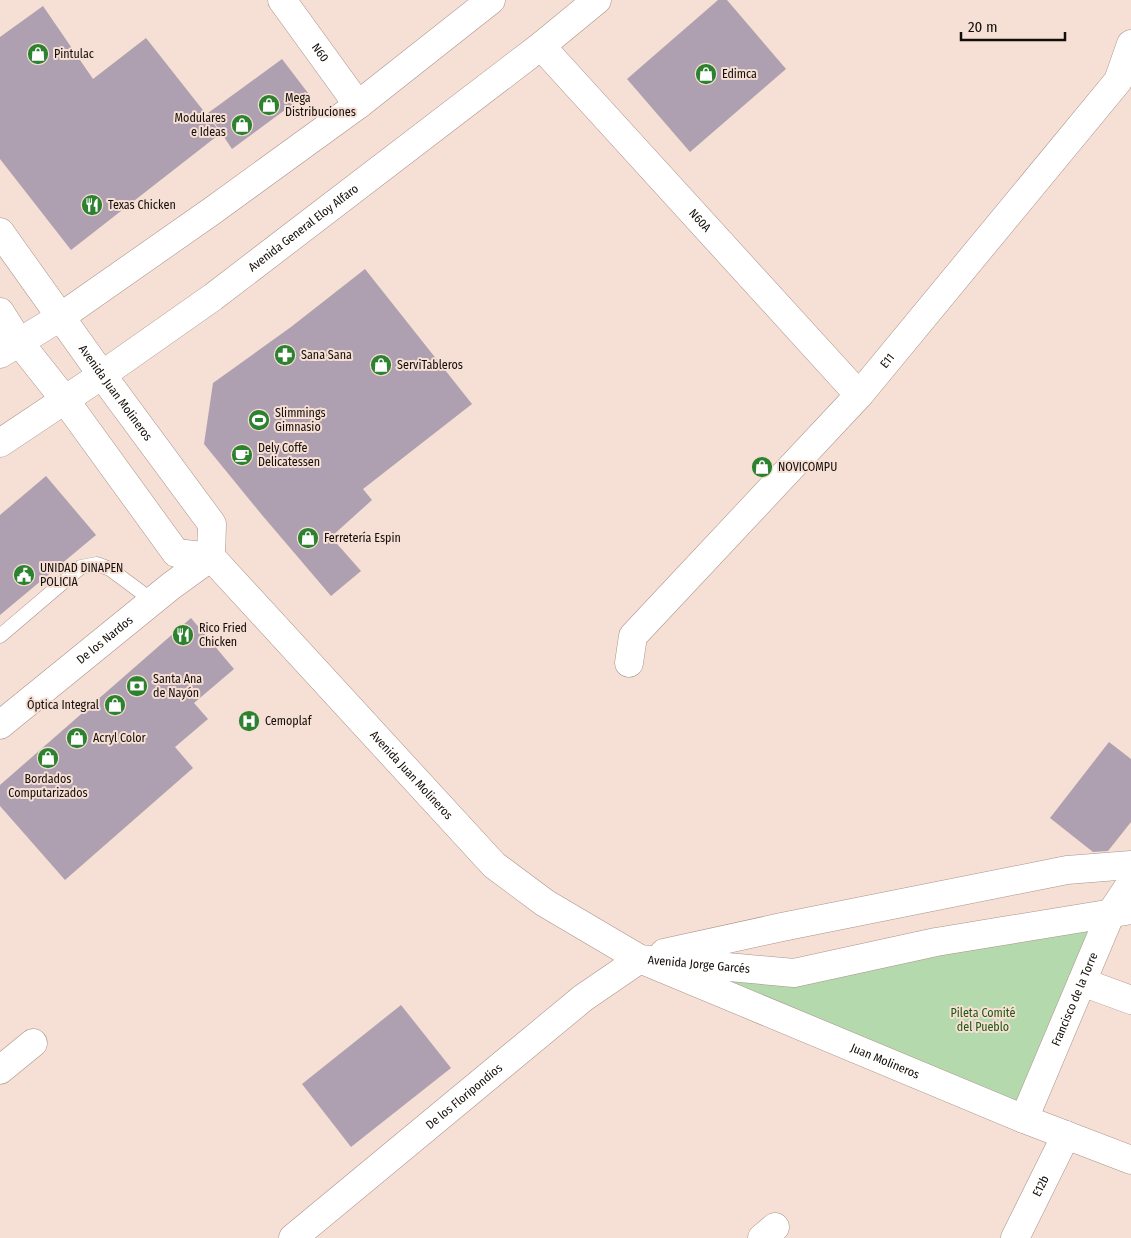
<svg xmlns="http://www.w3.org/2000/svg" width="1131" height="1238" font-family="'Fira Sans Condensed',sans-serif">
<rect width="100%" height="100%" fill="#f6dfd4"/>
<polygon fill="#b4d9ad" points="1111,913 1024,1119 677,971 791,986"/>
<g fill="#aea0b0">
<polygon points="718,0 727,0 786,69 690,152 627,79"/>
<polygon points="43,6 93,79 146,38 221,133 71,250 0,159 0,37"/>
<polygon points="282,59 308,93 232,149 208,113"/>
<polygon points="365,269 472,404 363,489 372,500 331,537 361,571 331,596 262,515 204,444 213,383 291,327"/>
<polygon points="46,476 96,535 0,615 0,515"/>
<polygon points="191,618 234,669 194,703 208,719 175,747 193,768 65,880 0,806 0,785"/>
<polygon points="1109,742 1131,759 1131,822 1108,851 1093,852 1050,818"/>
<polygon points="401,1005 451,1068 351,1147 302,1084"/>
</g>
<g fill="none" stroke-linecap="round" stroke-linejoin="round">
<g stroke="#a99389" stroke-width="15">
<polyline id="service" points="0,636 81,567 97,564 110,569 153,601"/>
</g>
<g stroke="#a99389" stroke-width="29">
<g id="minor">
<path id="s1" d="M282,0l76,105"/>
<path id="s2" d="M541,46l318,349"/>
<path id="s3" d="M629,663l4,-27 226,-241 259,-314 13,-37"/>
<path id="s4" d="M0,725l171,-139 40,-29"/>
<polyline points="1082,982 1131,1000"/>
<polyline points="0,1070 33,1043"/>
<path id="s5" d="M1024,1119l87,-206"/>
<path id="s6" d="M293,1238l290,-240 57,-39 384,160 107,41"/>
<polyline points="762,1238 775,1227"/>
<path id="s7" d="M1015,1238l51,-103"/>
</g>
</g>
<g stroke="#a99389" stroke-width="29">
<g id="tertiary">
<path id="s8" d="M0,232l102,143 110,149 -1,33"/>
<path id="s9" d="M0,312l19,30 46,58 111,153 35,4 283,308 51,38 95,56 154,14 142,-31 195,-32"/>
<polyline points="1111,913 1131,883"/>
<polyline points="664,953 782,927 1067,870 1131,865"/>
</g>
</g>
<g stroke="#a99389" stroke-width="29">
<g id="primary">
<polyline points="0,354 62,316 212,211 358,105 491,0"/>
<path id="s10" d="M0,443l102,-68 111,-78 328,-251 56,-46"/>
</g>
</g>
<use href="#service" stroke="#fff" stroke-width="14"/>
<use href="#minor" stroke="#fff" stroke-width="28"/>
<use href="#tertiary" stroke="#fff" stroke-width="28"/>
<use href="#primary" stroke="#fff" stroke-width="28"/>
</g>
<defs>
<g id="shop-disc" transform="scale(1.125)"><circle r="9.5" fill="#2d8230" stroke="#f6dfd4"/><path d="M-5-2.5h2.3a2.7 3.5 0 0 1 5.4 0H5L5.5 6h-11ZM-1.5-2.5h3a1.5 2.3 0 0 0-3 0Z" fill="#fff"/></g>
<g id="restaurant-disc" transform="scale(1.125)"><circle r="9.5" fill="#2d8230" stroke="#f6dfd4"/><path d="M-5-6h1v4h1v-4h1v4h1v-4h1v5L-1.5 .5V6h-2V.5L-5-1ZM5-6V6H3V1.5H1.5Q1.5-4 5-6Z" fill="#fff"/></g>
<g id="pharmacy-disc" transform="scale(1.125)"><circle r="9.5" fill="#2d8230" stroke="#f6dfd4"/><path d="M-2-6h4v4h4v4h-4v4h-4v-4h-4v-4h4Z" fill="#fff"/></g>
<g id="stadium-disc" transform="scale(1.125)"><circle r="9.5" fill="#2d8230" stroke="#f6dfd4"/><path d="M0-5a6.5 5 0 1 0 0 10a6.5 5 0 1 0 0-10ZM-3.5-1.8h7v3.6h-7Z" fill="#fff"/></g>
<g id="cafe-disc" transform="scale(1.125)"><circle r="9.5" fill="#2d8230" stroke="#f6dfd4"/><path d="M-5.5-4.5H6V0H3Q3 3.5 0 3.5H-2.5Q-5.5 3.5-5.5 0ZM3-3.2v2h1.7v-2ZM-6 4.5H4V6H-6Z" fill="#fff"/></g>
<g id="civic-disc" transform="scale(1.125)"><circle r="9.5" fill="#2d8230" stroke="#f6dfd4"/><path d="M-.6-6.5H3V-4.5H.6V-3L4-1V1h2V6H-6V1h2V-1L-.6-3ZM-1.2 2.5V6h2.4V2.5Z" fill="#fff"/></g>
<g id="bank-disc" transform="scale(1.125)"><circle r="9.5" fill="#2d8230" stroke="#f6dfd4"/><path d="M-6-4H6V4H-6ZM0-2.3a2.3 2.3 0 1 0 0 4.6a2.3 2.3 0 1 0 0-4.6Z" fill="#fff"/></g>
<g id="hospital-disc" transform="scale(1.125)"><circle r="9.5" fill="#2d8230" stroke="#f6dfd4"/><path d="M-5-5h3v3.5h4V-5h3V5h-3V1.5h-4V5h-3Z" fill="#fff"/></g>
</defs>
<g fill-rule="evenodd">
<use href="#shop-disc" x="38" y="54"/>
<use href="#shop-disc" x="706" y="74"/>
<use href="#shop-disc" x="269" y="105"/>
<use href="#shop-disc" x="242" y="125"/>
<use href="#restaurant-disc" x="92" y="205"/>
<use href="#pharmacy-disc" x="285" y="355"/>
<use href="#shop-disc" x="381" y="365"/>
<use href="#stadium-disc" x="259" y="420"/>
<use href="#cafe-disc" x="242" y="455"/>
<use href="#shop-disc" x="762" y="467"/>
<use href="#shop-disc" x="308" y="538"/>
<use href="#civic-disc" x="24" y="575"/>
<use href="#restaurant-disc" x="183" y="635"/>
<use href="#bank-disc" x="137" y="686"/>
<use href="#shop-disc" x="115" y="705"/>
<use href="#hospital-disc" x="249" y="721"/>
<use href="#shop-disc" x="77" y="738"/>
<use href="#shop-disc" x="48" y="758"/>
</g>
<g text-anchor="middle" stroke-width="4" stroke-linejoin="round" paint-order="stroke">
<g font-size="12" fill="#140d09" stroke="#f6dfd4">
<text dy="4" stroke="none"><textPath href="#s1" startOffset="65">N60</textPath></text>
<text dy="4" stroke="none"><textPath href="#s2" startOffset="236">N60A</textPath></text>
<text dy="4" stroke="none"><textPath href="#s10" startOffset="372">Avenida General Eloy Alfaro</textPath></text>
<text dy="4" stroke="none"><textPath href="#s3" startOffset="402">E11</textPath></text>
<text dy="4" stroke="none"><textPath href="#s8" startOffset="198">Avenida Juan Molineros</textPath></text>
<text dy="4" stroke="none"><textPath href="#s4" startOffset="135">De los Nardos</textPath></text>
<text dy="4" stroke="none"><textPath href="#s9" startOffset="630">Avenida Juan Molineros</textPath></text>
<text dy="4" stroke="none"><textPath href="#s9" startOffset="985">Avenida Jorge Garcés</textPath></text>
<text dy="4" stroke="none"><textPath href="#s5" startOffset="130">Francisco de la Torre</textPath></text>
<text dy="4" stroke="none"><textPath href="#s6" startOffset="711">Juan Molineros</textPath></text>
<text dy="4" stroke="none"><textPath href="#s6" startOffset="222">De los Floripondios</textPath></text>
<text dy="4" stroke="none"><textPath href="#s7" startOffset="58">E12b</textPath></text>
</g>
<g font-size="12" fill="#140d09" stroke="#f6dfd4" text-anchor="start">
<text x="54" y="58">Pintulac</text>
<text x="722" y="78">Edimca</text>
<text x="285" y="102">Mega<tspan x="285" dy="14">Distribuciones</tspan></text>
<text x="226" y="122" text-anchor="end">Modulares<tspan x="226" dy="14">e Ideas</tspan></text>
<text x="108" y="209">Texas Chicken</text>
<text x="301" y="359">Sana Sana</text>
<text x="397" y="369">ServiTableros</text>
<text x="275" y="417">Slimmings<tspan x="275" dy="14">Gimnasio</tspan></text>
<text x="258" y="452">Dely Coffe<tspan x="258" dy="14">Delicatessen</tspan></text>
<text x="778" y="471">NOVICOMPU</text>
<text x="324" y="542">Ferretería Espin</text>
<text x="40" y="572">UNIDAD DINAPEN<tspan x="40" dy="14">POLICIA</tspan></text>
<text x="199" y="632">Rico Fried<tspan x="199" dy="14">Chicken</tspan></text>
<text x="153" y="683">Santa Ana<tspan x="153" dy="14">de Nayón</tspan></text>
<text x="99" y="709" text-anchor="end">Óptica Integral</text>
<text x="265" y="725">Cemoplaf</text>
<text x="93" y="742">Acryl Color</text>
<text x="48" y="783" text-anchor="middle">Bordados<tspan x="48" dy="14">Computarizados</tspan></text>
</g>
<g font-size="12" fill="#1f5813" stroke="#f6dfd4">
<text x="983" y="1017">Pileta Comité<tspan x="983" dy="14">del Pueblo</tspan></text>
</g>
</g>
<path d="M961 32v8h104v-8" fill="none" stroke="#140d09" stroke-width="2.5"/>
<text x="968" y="32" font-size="15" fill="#140d09" stroke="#f6dfd4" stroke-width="4" paint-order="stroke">20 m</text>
</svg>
